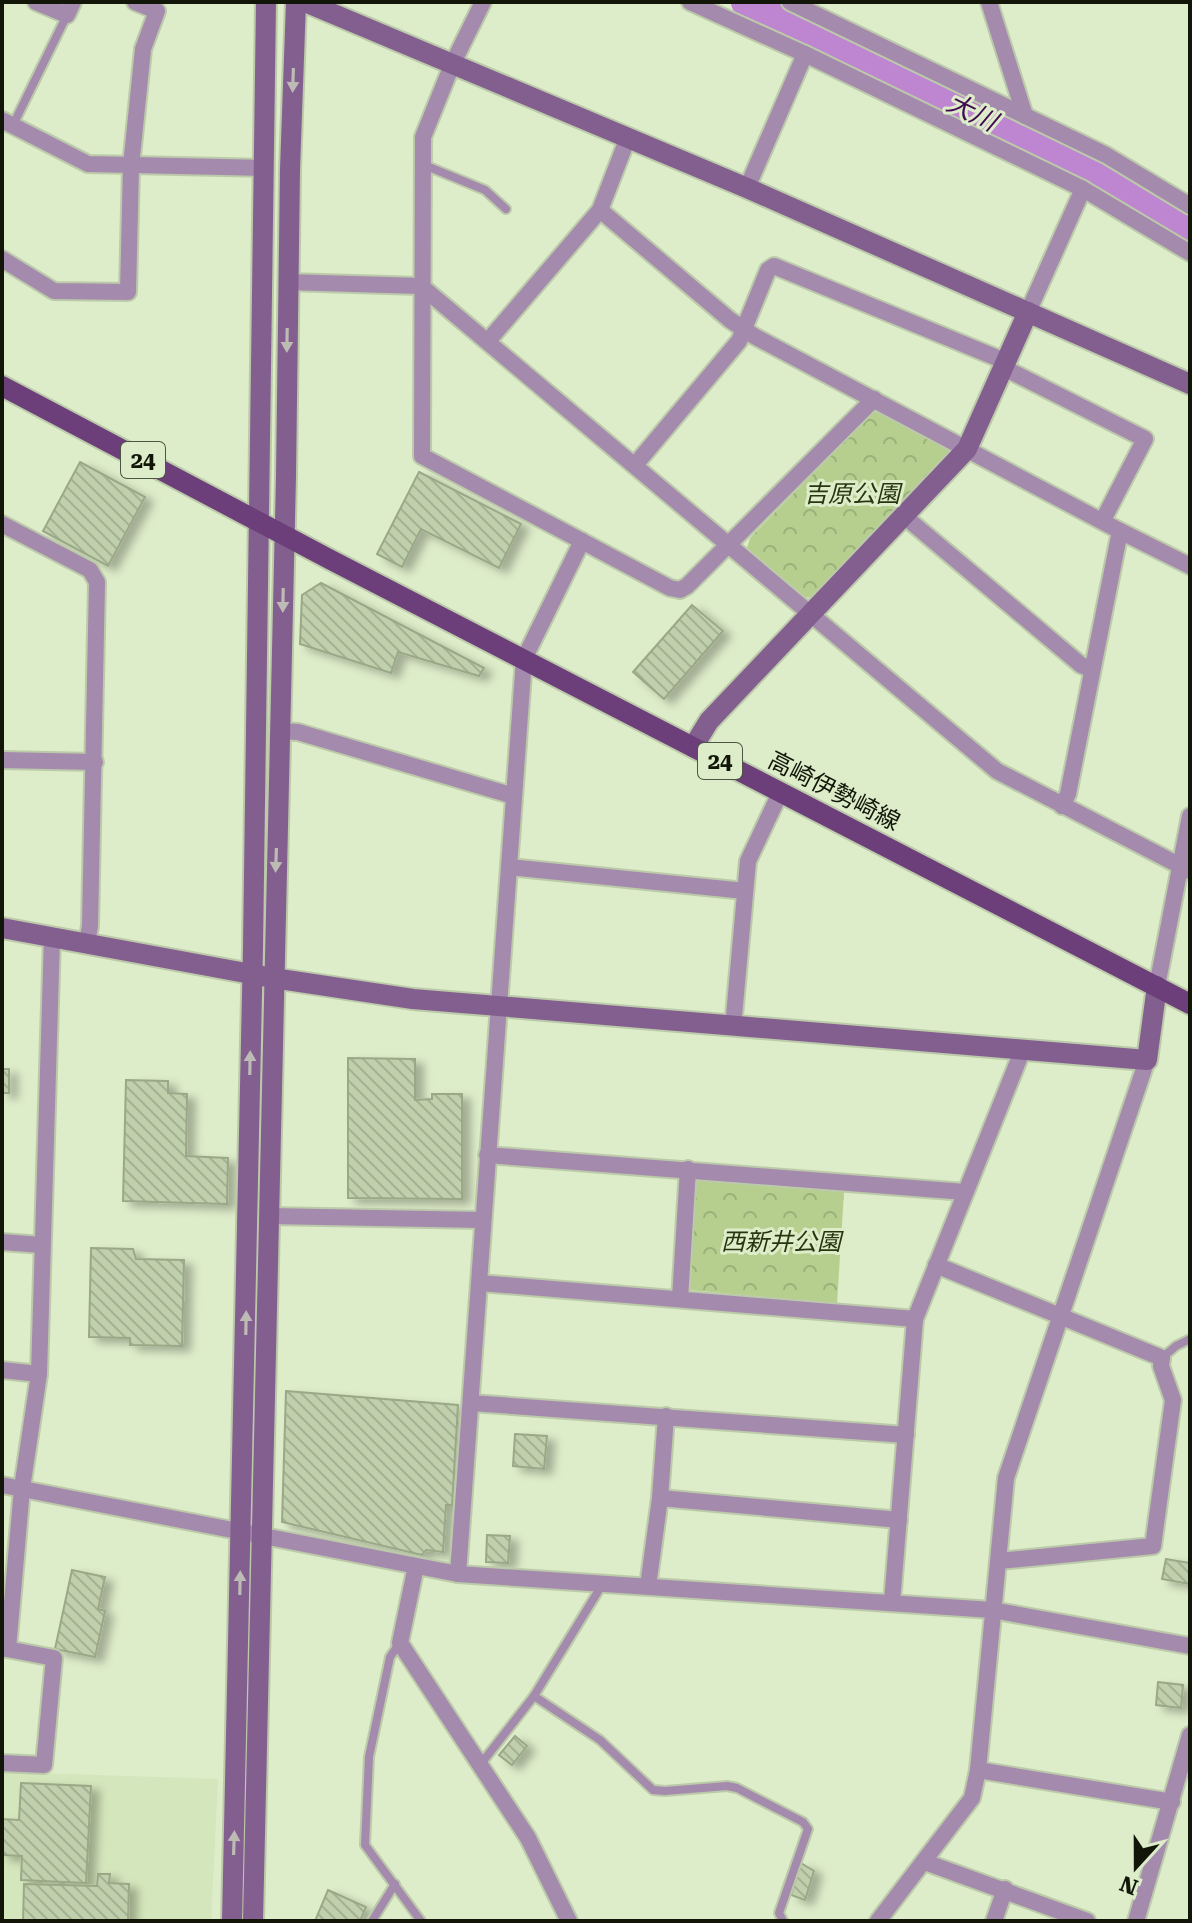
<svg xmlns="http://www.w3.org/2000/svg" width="1192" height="1923" font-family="'Roboto Serif','Noto Sans JP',serif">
<defs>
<pattern id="park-crowns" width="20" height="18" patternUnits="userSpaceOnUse" patternTransform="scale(2)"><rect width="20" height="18" fill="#b6cf8f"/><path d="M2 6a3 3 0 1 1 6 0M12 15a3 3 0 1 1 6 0" fill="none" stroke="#9bb17a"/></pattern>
<pattern id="building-back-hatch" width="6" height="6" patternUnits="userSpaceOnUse" patternTransform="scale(2)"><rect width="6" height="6" fill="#c0cfac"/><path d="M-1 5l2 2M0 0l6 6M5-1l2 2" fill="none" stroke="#a4b193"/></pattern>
<filter id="shadow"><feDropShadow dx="8" dy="5" stdDeviation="4" flood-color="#0004"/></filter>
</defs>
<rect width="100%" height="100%" fill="#ddecc9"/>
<polygon fill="#d4e6bb" points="2,1772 218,1779 211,1921 2,1921"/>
<g fill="url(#park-crowns)">
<polygon points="875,410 948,449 949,454 812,598 805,597 747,548 750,538"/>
<polygon points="696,1178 844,1192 837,1304 690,1290 686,1284 692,1182"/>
</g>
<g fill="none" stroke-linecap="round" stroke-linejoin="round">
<polyline stroke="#be85d1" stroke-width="32" points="747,2 1107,177 1190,234"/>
</g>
<g fill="url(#building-back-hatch)" stroke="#9aa887" stroke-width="2" filter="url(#shadow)">
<polygon points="80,462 145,497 108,566 43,531"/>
<polygon points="419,472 521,524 499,568 421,529 402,567 377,554"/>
<polygon points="321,583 484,668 479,676 398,652 391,673 300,644 302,595"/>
<polygon points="692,605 723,631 664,699 633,672"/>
<polygon points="348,1058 415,1059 415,1100 432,1099 432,1094 462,1094 462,1199 348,1198"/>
<rect x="2" y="1069" width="7" height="24"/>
<polygon points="126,1080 168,1081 168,1093 187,1094 186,1156 228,1158 227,1204 123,1201"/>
<polygon points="91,1248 133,1249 136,1259 184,1260 182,1346 130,1345 130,1338 89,1337"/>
<polygon points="286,1391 458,1405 452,1505 446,1505 443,1552 426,1550 422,1555 282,1522"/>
<polygon points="515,1434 547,1436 544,1469 513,1466"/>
<polygon points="487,1535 510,1536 508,1563 486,1562"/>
<polygon points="1166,1559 1190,1563 1190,1584 1162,1579"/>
<polygon points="72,1570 105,1577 98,1609 105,1611 95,1657 55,1649"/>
<polygon points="1158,1682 1183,1685 1181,1708 1156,1705"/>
<polygon points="515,1736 527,1746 512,1765 499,1755"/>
<polygon points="21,1783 91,1786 86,1883 21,1880 22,1856 2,1855 2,1819 19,1820"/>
<polygon points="801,1863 814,1871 805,1900 791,1895"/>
<polygon points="98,1874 110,1874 109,1883 129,1884 128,1921 23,1921 24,1884 97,1886"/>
<polygon points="328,1890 366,1907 360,1921 315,1921"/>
</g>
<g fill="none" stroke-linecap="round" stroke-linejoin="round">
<g stroke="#bccaaa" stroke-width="12">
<g id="lane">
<polyline points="13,125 67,15"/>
<polyline points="423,166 429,167 485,190 506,209"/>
<polyline points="1162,1358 1176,1346 1190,1339"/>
<polyline points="399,1644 390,1657 369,1757 365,1845 421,1921"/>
<polyline points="534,1696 600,1740 653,1790 665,1791 727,1786 737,1788 803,1822 808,1829 779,1913 783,1921"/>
<polyline points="480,1765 534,1696 602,1585"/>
<polyline points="372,1921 395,1884"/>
</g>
</g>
<g stroke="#bccaaa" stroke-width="20">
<g id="street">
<polyline points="36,2 67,15 73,2"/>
<polyline points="483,2 452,65 423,137 422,456 670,588 680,590 687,586 874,399"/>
<polyline points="690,2 805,54 1083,189 1190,253"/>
<polyline points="790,2 1106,155 1190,206"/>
<polyline points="989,2 1025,116"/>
<polyline points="2,120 88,164 264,168"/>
<polyline points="747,188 805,54"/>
<polyline points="600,210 730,320 754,336 1120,531 1190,566"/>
<polyline points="2,259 54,291 128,292 131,166 143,49 157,11 135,2"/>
<polyline points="287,282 421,286 997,771 1190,871"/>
<polyline points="1028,312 1083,189"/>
<polyline points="488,341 600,210 627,140"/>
<polyline points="1004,368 1145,439 1103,520"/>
<polyline points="635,465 739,341 768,270 774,266 1007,362"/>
<polyline points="904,516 1081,665 1091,669"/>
<polyline points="2,524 90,570 97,582 90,926 87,943"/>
<polyline points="279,731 298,732 514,796"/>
<polyline points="2,760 95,762"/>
<polyline points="1062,806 1068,794 1120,531"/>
<polyline points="509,867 745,891"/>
<polyline points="1157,986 1190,816"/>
<polyline points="733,1027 748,861 780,793"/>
<polyline points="487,1155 965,1192"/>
<polyline points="269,1216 483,1220"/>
<polyline points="2,1242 42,1245"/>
<polyline points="936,1265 1162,1358 1161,1366 1173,1400 1153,1546 999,1561"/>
<polyline points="480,1283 915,1319"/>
<polyline points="680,1299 688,1169"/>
<polyline points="2,1370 39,1374"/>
<polyline points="472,1403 906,1435"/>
<polyline points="2,1485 458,1574 992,1610 1190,1646"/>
<polyline points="660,1498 899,1520"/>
<polyline points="416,1566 400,1643 528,1838 569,1921"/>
<polyline points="458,1574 524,659 582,541"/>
<polyline points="648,1586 660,1498 666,1416"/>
<polyline points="892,1602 915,1319 1023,1049"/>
<polyline points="2,1648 54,1658 44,1765 2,1763"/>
<polyline points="8,1649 22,1488 39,1374 52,937"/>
<polyline points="978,1770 1172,1802"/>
<polyline points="925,1862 1087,1921"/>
<polyline points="878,1921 972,1798 978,1770 1006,1478 1147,1060"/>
<polyline points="994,1921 1005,1889"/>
<polyline points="1136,1921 1190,1735"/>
</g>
</g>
<g stroke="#bccaaa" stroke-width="24">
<g id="secondary">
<polyline points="305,2 747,188 1190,384"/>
<polyline points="693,747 709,721 967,449 1028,312"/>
<polyline points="2,928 273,978 413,999 1147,1060 1157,986"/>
<polyline points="232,1921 253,948 266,2"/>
<polyline points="253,1921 286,476 290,169 296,2"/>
</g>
</g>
<g stroke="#bccaaa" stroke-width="24">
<polyline id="primary" points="2,386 331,560 1190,1004"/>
</g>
<use href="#lane" stroke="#a48bad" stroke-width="8"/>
<use href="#street" stroke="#a48bad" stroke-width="16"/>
<use href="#secondary" stroke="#835f90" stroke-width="20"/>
<use href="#primary" stroke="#6c3f7a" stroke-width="20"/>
</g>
<defs><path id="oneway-solid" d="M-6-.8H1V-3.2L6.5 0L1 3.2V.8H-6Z" transform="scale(2)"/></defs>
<g fill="#bebbb5">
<use href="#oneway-solid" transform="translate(293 80) rotate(92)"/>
<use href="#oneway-solid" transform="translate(287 340) rotate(91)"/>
<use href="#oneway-solid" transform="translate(283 600) rotate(91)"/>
<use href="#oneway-solid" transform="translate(276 860) rotate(92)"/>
<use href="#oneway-solid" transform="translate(250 1063) rotate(-89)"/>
<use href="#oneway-solid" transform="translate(246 1323) rotate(-89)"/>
<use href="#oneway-solid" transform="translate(240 1583) rotate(-89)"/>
<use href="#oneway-solid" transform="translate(234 1843) rotate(-88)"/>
</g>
<g text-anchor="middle" stroke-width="6" stroke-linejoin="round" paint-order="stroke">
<g fill="#ddecc9" stroke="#4e5643" stroke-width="2">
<rect x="121" y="442" width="44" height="36" rx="6"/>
<rect x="698" y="743" width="44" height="36" rx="6"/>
</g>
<g font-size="22" font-weight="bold" fill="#111609">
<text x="143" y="468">24</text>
<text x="720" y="769">24</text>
</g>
<g font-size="24" font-style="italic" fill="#283610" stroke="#ddecc9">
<text x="852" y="502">吉原公園</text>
<text x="781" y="1250">西新井公園</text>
</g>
<g font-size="24" fill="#111609" stroke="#ddecc9">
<text transform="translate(834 791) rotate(27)" y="8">高崎伊勢崎線</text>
</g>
<g font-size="26" font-style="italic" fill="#420b52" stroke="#ddecc9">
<text transform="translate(972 112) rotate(26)" y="9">大川</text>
</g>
</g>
<rect width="1192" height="1923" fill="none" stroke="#111609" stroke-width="8"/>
<g transform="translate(1136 1867) rotate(201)" stroke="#ddecc9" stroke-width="6" paint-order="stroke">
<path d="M0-6L14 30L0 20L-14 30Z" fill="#111609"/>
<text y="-12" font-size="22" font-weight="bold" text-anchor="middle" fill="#111609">N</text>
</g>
</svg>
